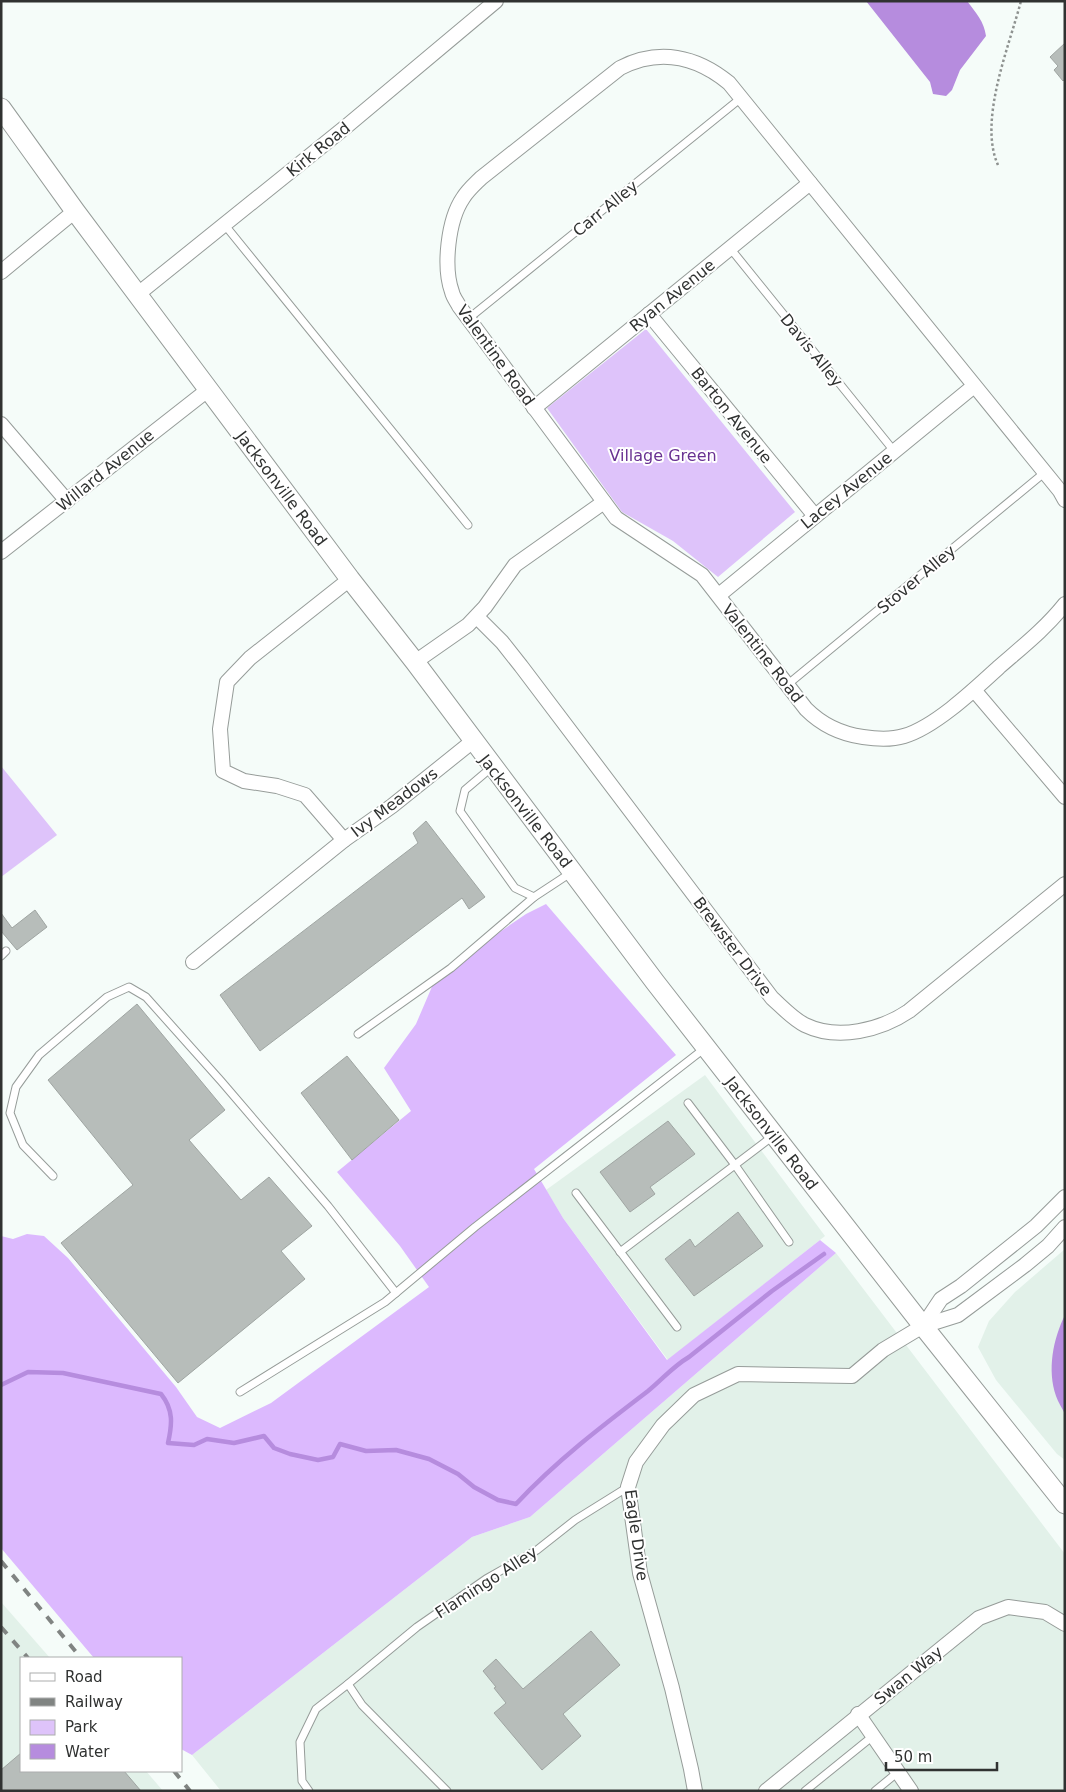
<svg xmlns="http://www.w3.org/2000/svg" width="1066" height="1792" font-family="'DejaVu Sans',sans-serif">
<rect width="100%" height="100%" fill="#f5fcf9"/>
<g fill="#e2f1e9">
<polygon points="705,1075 825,1236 668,1360 563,1218 546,1190"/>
<polygon points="1065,1249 1065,1460 1057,1454 996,1380 978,1347 989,1321 1015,1292"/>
<polygon points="836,1253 1065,1554 1065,1791 221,1791 192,1755 472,1537 530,1517"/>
<polygon points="1,1602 50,1658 21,1658 21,1771 146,1771 163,1791 1,1791"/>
</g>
<g fill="#dec3fa">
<polygon points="646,329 795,512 718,577 673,541 622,512 547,408"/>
<polygon points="1,766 57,835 1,877"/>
</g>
<polygon fill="#dcb9fe" points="546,904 676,1055 534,1169 563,1218 667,1360 820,1240 836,1253 530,1517 472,1537 192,1755 181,1749 181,1658 94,1658 1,1548 1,1236 13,1239 27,1234 44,1236 68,1258 176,1387 197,1417 220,1428 271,1403 429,1287 400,1246 337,1172 411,1111 384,1068 416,1024 437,975 526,914"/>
<g fill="#b68cde">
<path d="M866,1h101c9,12 17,20 19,35l-26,34 -8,20 -6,6 -13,-2 -3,-12z"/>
<path d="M1065,1315v99c-3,-6 -7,-12 -9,-18 -9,-26 -3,-57 9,-81z"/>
</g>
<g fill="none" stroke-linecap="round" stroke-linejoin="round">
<path stroke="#b68cde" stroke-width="4.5" d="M1,1385l27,-13 35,1 98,21c13,16 11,31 7,49l26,2 13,-6 27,4 30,-7 10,12 16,6 28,6 15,-3 7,-13 26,7 30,-1 33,9 29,15 16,13 24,13 18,4c40,-43 86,-78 132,-113 15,-12 24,-24 41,-34l83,-66 52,-37"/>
</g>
<g fill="#b7bdba" stroke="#9fa5a2">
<polygon points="1065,43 1065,79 1063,81 1054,70 1058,66 1050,57"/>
<polygon points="426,821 485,897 469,909 462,898 260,1051 220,995 418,843 413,833"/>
<polygon points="35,910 47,927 17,950 1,931 1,913 12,928"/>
<polygon points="137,1004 225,1110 189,1140 241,1200 269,1177 312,1226 281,1251 305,1279 178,1383 61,1243 133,1185 48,1080"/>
<polygon points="347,1056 399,1120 352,1160 301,1093"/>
<polygon points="668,1121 695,1154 650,1187 655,1194 630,1212 600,1172"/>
<polygon points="738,1212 763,1246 694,1296 665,1259 690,1239 695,1247"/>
<polygon points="591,1631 620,1665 563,1714 581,1736 542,1770 494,1713 506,1703 494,1688 496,1687 483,1671 496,1659 523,1689"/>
<polygon points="21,1753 21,1771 124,1771 141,1791 1,1791 1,1770"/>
</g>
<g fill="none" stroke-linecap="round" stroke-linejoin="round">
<g stroke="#969c99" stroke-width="9">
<g id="lane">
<polyline points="224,224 468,525"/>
<polyline points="730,248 894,451"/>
<polyline points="468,319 741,98"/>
<polyline points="787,685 1044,473"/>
<polyline points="492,767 465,790 460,811 515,888 534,897 572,872"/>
<polyline points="1,956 6,951"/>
<polyline points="358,1034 451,968 534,897"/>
<polyline points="688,1103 735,1165 789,1242"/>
<polyline points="53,1176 23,1145 10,1113 16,1087 39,1055 107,997 129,987 146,997 221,1081 328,1206 396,1293"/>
<polyline points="576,1193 677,1327"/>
<polyline points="620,1252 773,1136"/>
<polyline points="240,1392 385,1302 475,1227 705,1048"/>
<polyline points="348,1684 362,1705 447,1791"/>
<polyline points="309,1791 302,1781 300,1742 316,1709 348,1684 417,1627 486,1579 537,1550 575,1520 628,1487"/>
<polyline points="805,1791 873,1736"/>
<polyline points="875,1791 898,1772"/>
</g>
</g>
<g stroke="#969c99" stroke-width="16">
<g id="street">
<polyline points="1,272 75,211"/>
<polyline points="138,294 348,125 496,1"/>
<polyline points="649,314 815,516"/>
<polyline points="534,408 810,183"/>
<polyline points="1,424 67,501"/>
<path d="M1065,500l-5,-9 -331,-408c-33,-27 -70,-35 -109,-15l-139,110c-6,6 -13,12 -18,20 -15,22 -20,69 -11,94 1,5 5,10 7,14l157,212 86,57 104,134c16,16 35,25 57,28 13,2 28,3 41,-1 31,-9 71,-47 95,-69 23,-20 47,-39 66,-63"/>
<polyline points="1,552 209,389"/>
<polyline points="350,579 250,658 227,682 220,729 223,771 244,781 277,786 305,795 344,840 392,806 473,741"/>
<polyline points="719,595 974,386"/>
<path d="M477,617l25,25 19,24 251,332c10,9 21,21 33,27 33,16 76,5 104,-14l156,-127"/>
<polyline points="415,662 468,625 485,607 515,565 604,502"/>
<polyline points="974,690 1065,797"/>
<polyline points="193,962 344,840"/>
<polyline points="923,1326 941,1299 961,1286 1036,1226 1065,1197"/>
<polyline points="858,1714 911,1791"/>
<polyline points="695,1791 691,1769 672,1688 640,1573 628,1487 636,1462 663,1425 694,1395 738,1374 852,1376 883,1350 923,1326 958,1315 1025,1265 1048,1246 1065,1227"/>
<polyline points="766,1791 979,1618 1008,1607 1045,1612 1065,1624"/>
</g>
</g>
<g stroke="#969c99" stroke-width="21">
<polyline id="secondary" points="1,108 75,211 350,579 415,662 655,982 923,1326 1065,1504"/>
</g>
<path stroke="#8e9290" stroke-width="2.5" stroke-dasharray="2.5 2.5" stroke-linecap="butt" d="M998,165c-20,-44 11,-118 23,-164"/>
<use href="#lane" stroke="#fff" stroke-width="7"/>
<use href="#street" stroke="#fff" stroke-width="14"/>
<use href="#secondary" stroke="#fff" stroke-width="19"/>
<g stroke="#808482" stroke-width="4" stroke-dasharray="9 9" stroke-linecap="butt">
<polyline points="1,1561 81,1658"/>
<polyline points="1,1627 28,1658"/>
<polyline points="174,1771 190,1791"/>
</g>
</g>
<g text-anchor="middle" stroke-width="4" stroke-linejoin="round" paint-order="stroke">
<g font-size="16" fill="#303231" stroke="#fff">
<text transform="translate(318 149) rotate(-39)" y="6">Kirk Road</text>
<text transform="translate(605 208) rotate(-39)" y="6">Carr Alley</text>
<text transform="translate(672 295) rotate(-39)" y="6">Ryan Avenue</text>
<text transform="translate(812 350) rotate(51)" y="6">Davis Alley</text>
<text transform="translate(496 355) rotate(54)" y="6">Valentine Road</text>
<text transform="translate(732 415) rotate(51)" y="6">Barton Avenue</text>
<text transform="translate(105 470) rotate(-39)" y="6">Willard Avenue</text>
<text transform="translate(282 488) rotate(53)" y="6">Jacksonville Road</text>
<text transform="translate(846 490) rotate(-39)" y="6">Lacey Avenue</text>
<text transform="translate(916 579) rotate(-40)" y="6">Stover Alley</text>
<text transform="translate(763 653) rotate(52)" y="6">Valentine Road</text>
<text transform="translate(394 802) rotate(-37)" y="6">Ivy Meadows</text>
<text transform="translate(526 811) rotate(52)" y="6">Jacksonville Road</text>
<text transform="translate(733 946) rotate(53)" y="6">Brewster Drive</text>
<text transform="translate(772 1133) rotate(52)" y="6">Jacksonville Road</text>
<text transform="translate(637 1535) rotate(82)" y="6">Eagle Drive</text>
<text transform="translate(486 1582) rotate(-33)" y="6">Flamingo Alley</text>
<text transform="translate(908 1675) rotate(-39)" y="6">Swan Way</text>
</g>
<g font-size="16" fill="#693292" stroke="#fff">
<text x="663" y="461">Village Green</text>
</g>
</g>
<rect width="1066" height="1792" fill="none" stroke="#303231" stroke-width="5"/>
<rect x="20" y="1657" width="162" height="115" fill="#ffffff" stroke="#acadad"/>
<rect x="30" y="1673" width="25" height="8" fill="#ffffff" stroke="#acadad"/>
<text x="65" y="1682" font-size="15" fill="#303231">Road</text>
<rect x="30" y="1698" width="25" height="8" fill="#808482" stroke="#acadad"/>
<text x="65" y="1707" font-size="15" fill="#303231">Railway</text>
<rect x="30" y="1720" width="25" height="15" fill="#dec3fa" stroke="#acadad"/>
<text x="65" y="1732" font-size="15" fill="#303231">Park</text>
<rect x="30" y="1744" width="25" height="15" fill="#b68cde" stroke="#acadad"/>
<text x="65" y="1757" font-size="15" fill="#303231">Water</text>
<path d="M886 1762v8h111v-8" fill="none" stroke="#303231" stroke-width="2.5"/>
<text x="894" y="1762" font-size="15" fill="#303231" stroke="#ffffff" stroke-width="4" paint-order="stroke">50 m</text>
</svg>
